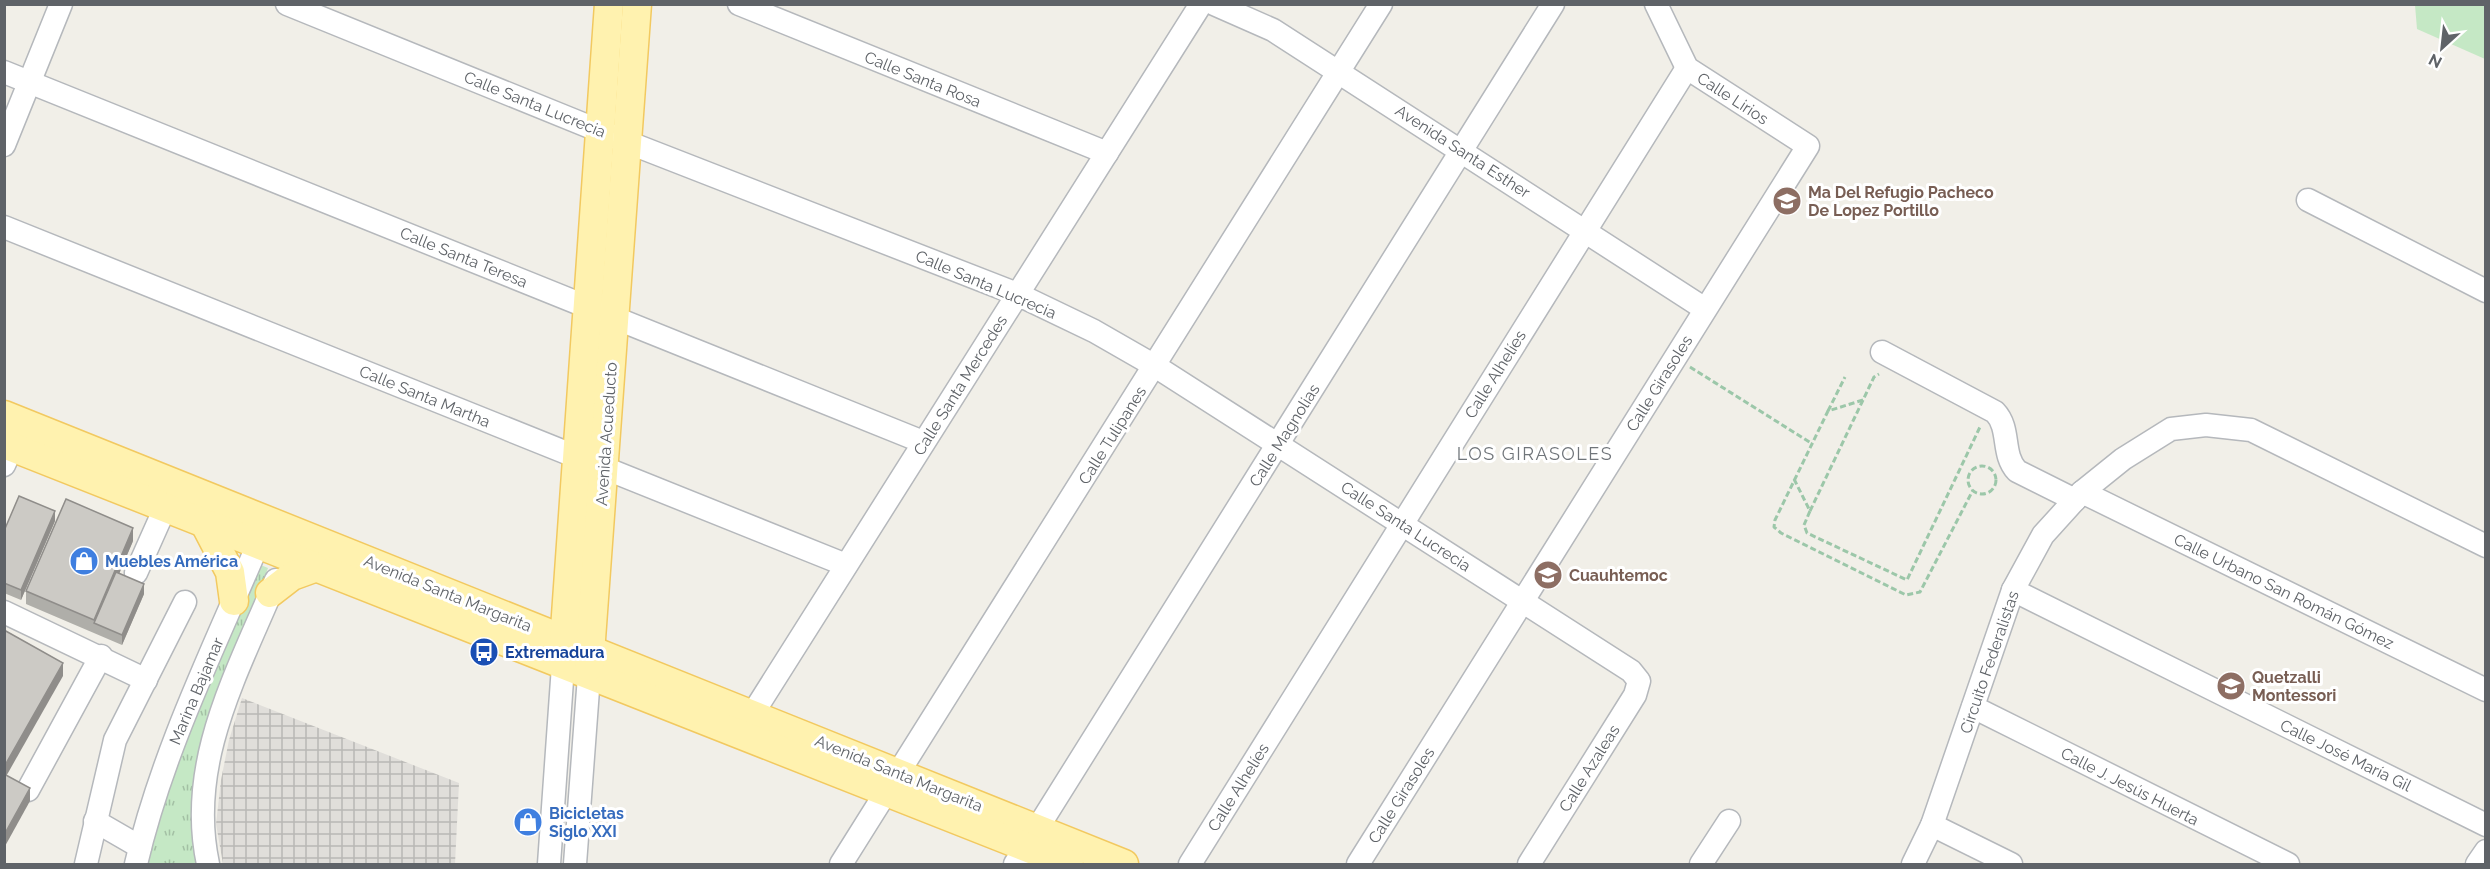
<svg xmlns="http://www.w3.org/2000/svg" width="2490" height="869" font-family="Raleway,sans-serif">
<defs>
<pattern id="industrial-grid" width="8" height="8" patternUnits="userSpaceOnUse" patternTransform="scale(1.5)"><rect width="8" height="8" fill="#e0deda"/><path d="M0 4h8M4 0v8" fill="none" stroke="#b9b8b5"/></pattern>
<pattern id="grass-tufts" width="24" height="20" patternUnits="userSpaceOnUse" patternTransform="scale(1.5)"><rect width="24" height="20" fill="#c5e8c5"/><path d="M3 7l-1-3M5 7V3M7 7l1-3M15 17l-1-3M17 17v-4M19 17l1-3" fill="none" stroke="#a3c0a4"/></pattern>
</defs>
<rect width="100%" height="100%" fill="#f1efe8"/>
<polygon fill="url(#industrial-grid)" points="242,698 459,783 455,864 223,864 216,824 221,780 229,740"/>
<polygon fill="url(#grass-tufts)" points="258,564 268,568 199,755 192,829 199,864 146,864 177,765"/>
<polygon fill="#c5e8c5" points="2415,5 2485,5 2485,59 2417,29"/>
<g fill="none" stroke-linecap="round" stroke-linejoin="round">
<g stroke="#b5b8bc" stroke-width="25">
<g id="minor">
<polyline points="287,4 627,142 1017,294 1094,331 1155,366 1631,671 1639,681 1635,695 1529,864"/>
<polyline points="739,4 1107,153"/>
<polyline points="1214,4 1273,30 1705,309"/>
<polyline points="4,72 923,442"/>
<polyline points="4,145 61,4"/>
<polyline points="2308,200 2486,291"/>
<polyline points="4,227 846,565"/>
<path d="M1882,352l113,60c16,17 6,42 22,59l58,29"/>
<polyline points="4,465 12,447"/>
<polyline points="2082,492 2486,690"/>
<polyline points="136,573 165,508"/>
<polyline points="2013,590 2486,825"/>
<polyline points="4,612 146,680"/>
<polyline points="1973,707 2288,864"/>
<polyline points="743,729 1201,4"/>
<polyline points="28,790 101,656"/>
<polyline points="95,821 140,847"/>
<polyline points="1932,825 2011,864"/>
<polyline points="86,864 115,740 185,602"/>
<path d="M136,864c27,-116 82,-224 128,-334"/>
<path d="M208,864c-22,-102 30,-192 68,-284"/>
<polyline points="549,864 563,666"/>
<polyline points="575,864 589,676"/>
<polyline points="841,864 1381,4"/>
<polyline points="1015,864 1553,4"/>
<polyline points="1190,864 1687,68"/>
<polyline points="1358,864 1808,146 1687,68 1656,4"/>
<polyline points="1701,864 1729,821"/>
<polyline points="1913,864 1932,825 2013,590 2043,535 2082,492 2123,459 2171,429 2206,425 2251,430 2486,546"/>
<polyline points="2477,864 2486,851"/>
</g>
</g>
<g stroke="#f2c960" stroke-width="31">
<g id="major">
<polyline points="4,415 1124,864"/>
<polyline points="4,444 1069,864"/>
<polyline points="205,524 230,572 234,601"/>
<polyline points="270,593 292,576 314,568"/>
<polyline points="563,658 609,4"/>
<polyline points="589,667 637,4"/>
</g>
</g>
<g stroke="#9cc7a9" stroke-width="3" stroke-dasharray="6 3" stroke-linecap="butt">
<polyline points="1690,367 1811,443"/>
<polyline points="1863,400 1828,411 1775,520 1774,527 1781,533 1906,595 1920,592 1973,490"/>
<polyline points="1828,411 1845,377"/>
<circle cx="1982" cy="480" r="14"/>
<polyline points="1794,479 1810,511 1804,525 1807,533 1907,580 1980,427"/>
<polyline points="1810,511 1874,377 1879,374"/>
</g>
<use href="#minor" stroke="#fff" stroke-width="22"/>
<use href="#major" stroke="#fff2af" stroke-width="28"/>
</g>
<g fill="#afaea9">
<polygon points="55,521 21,600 4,593 4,531"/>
<polygon points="133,541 119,573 144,594 122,645 26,604 26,591"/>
</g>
<g fill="#8f8d8a">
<polygon points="55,511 55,521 21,600 21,590"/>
<polygon points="133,528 133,541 98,624 94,623 94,620"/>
<polygon points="144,584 144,594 122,645 122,635"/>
<polygon points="63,663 63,676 4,780 4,767"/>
<polygon points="30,788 30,801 4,848 4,835"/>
</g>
<g fill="#cccac5" stroke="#8f8d8a" stroke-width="1.5">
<polygon points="19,496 55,511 21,590 4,583 4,531"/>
<polygon points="66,499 133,528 94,620 26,591"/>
<polygon points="116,572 144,584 122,635 94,623"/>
<polygon points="4,630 63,663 4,767"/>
<polygon points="4,774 30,788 4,835"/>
</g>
<defs>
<g id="school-disc" transform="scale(1.5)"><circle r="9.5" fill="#8d6e63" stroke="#fff"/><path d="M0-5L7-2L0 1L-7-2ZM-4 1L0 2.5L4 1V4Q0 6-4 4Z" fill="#fff"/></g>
<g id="shop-disc" transform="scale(1.5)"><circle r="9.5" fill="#3f7fe0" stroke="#fff"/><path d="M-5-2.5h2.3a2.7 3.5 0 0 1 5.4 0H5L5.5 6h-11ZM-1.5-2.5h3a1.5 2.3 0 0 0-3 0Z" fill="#fff"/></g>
<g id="bus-disc" transform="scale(1.5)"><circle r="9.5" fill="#1a4fb4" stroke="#fff"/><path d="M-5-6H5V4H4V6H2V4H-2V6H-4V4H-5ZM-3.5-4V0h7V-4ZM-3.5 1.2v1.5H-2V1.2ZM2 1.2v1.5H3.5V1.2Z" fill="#fff"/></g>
</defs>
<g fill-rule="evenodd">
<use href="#school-disc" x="1787" y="201"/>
<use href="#shop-disc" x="84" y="561"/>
<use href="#school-disc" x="1548" y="575"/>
<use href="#bus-disc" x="484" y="652"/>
<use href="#school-disc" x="2231" y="686"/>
<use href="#shop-disc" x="528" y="822"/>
</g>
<g text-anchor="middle" stroke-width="6" stroke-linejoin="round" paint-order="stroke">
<g font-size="16" fill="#5f6368" stroke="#fff">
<text transform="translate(923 79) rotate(22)" y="6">Calle Santa Rosa</text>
<text transform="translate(1733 98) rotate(33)" y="6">Calle Lirios</text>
<text transform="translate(535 104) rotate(22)" y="6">Calle Santa Lucrecia</text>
<text transform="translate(1463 151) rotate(33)" y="6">Avenida Santa Esther</text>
<text transform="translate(464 257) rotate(22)" y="6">Calle Santa Teresa</text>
<text transform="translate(986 284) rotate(23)" y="6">Calle Santa Lucrecia</text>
<text transform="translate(1495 374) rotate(-58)" y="6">Calle Alhelíes</text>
<text transform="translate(1659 383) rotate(-58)" y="6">Calle Girasoles</text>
<text transform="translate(960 385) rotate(-58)" y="6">Calle Santa Mercedes</text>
<text transform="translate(425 396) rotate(22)" y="6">Calle Santa Martha</text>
<text transform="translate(606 434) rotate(-86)" y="6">Avenida Acueducto</text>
<text transform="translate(1112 435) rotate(-58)" y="6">Calle Tulipanes</text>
<text transform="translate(1284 435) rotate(-58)" y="6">Calle Magnolias</text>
<text transform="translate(1406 526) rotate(33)" y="6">Calle Santa Lucrecia</text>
<text transform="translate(2284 591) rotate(26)" y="6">Calle Urbano San Román Gómez</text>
<text transform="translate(448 593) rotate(22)" y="6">Avenida Santa Margarita</text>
<text transform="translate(1989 662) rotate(-71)" y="6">Circuito Federalistas</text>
<text transform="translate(196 691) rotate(-67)" y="6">Marina Bajamar</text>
<text transform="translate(2346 755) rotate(26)" y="6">Calle José María Gil</text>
<text transform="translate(1589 768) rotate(-58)" y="6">Calle Azaleas</text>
<text transform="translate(899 773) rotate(22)" y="6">Avenida Santa Margarita</text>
<text transform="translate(2130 786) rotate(27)" y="6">Calle J. Jesús Huerta</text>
<text transform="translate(1238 787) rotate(-58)" y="6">Calle Alhelíes</text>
<text transform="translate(1401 795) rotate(-58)" y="6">Calle Girasoles</text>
</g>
<g font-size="16" font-weight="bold" fill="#785e54" stroke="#fff" text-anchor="start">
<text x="1808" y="198">Ma Del Refugio Pacheco<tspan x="1808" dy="18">De Lopez Portillo</tspan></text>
<text x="1569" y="581">Cuauhtemoc</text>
<text x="2252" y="683">Quetzalli<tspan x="2252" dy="18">Montessori</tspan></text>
</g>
<g font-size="16" font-weight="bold" fill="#366cbe" stroke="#fff" text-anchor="start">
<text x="105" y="567">Muebles América</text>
<text x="549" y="819">Bicicletas<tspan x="549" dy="18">Siglo XXI</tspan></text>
</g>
<g font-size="16" font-weight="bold" fill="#164399" stroke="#fff" text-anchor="start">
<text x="505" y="658">Extremadura</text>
</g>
<g font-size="18" letter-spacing="1.5" fill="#70757a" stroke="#fff">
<text x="1535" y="460">LOS GIRASOLES</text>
</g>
</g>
<rect width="2490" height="869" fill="none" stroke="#5f6368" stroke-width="12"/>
<g transform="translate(2442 48) rotate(207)" stroke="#ffffff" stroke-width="4.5" paint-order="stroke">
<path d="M0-4.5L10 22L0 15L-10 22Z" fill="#5f6368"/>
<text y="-9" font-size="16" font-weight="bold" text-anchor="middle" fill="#5f6368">N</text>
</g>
</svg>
